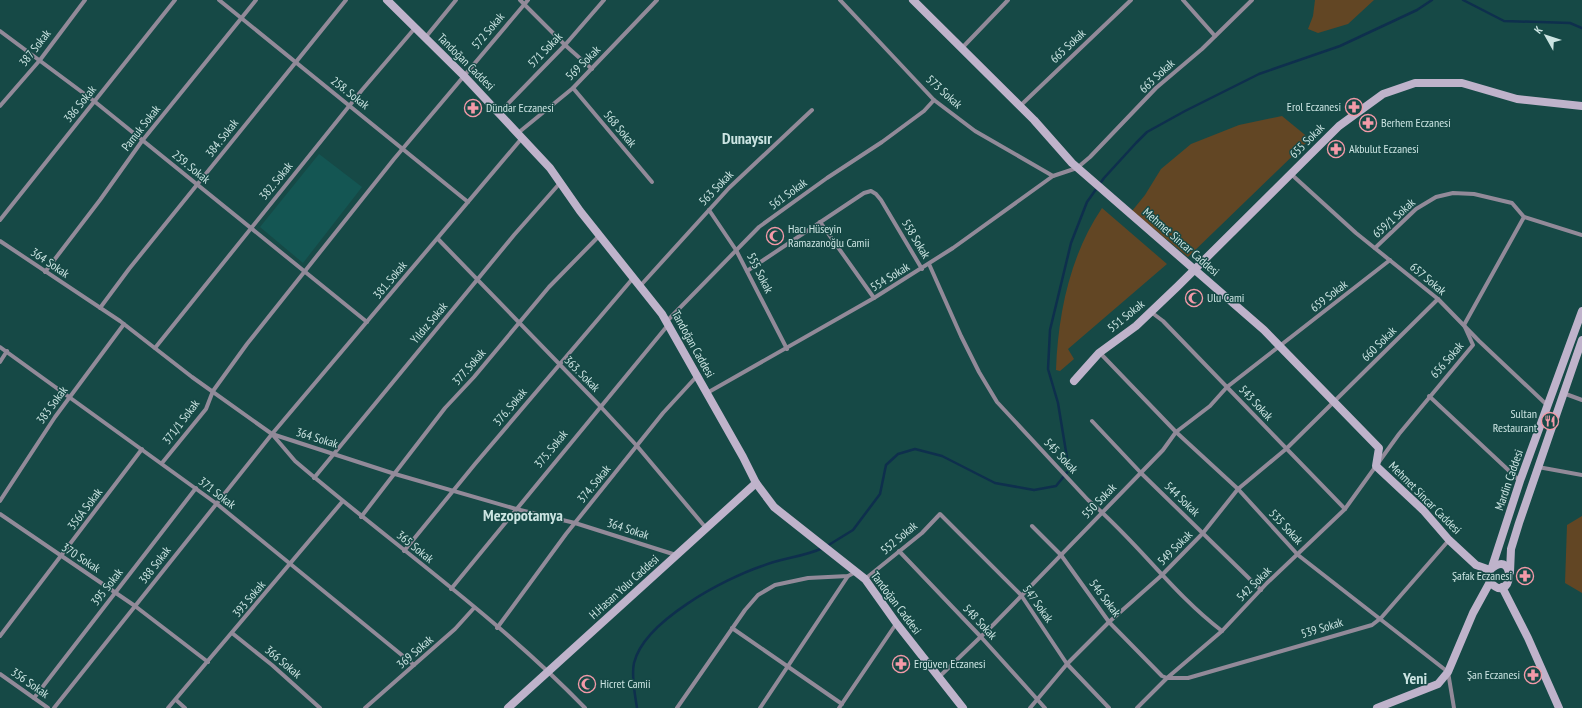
<svg xmlns="http://www.w3.org/2000/svg" width="1582" height="708" font-family="'PT Sans Narrow',sans-serif">
<rect width="100%" height="100%" fill="#164946"/>
<polygon fill="#145653" points="319,154 362,187 303,263 260,227"/>
<g fill="#624624">
<polygon points="1315,0 1374,0 1348,24 1318,33 1308,29 1313,16"/>
<polygon points="1282,116 1310,139 1188,257 1132,211 1145,195 1161,169 1191,144 1239,125"/>
<path d="M1102,208l65,56 -99,85 6,10 -14,12 -4,-1c2,-56 14,-115 46,-162z"/>
<polygon points="1582,516 1582,593 1565,583 1567,525"/>
</g>
<g fill="none" stroke-linecap="round" stroke-linejoin="round">
<g stroke="#0e2f4d" stroke-width="2.5">
<polyline points="1463,0 1504,21 1570,23 1582,28"/>
<polyline points="827,546 853,530 880,494 886,465 898,454 915,449 942,456 995,483 1034,490 1056,486 1069,470 1058,403 1048,369 1050,330 1071,243 1087,202 1104,178 1136,143 1147,132 1185,111 1259,74 1340,46 1417,10 1432,0"/>
<path d="M637,708c-2,-13 -6,-32 -3,-45 10,-42 90,-84 128,-97 20,-8 41,-9 61,-18"/>
</g>
<g stroke="#928a99" stroke-width="4">
<polyline points="219,0 468,202"/>
<polyline points="520,0 565,45 592,69"/>
<polyline points="840,0 934,100 975,131 1053,176"/>
<polyline points="1183,0 1215,36"/>
<polyline points="0,31 94,101 367,322"/>
<polyline points="425,38 456,0"/>
<polyline points="962,48 1008,0"/>
<polyline points="573,88 652,182"/>
<polyline points="0,106 40,60 85,0"/>
<polyline points="1020,106 1131,0"/>
<polyline points="499,113 565,45 604,0"/>
<polyline points="518,133 573,88 657,0"/>
<polyline points="1291,174 1356,233 1438,299 1479,341 1547,405"/>
<polyline points="709,210 736,250 787,349"/>
<polyline points="0,220 175,0"/>
<polyline points="820,222 874,298"/>
<polyline points="438,239 600,406 637,446 706,528"/>
<polyline points="0,241 120,321 192,377 272,434 395,474 516,509 575,523 676,555"/>
<polyline points="1375,248 1416,209 1436,197 1453,193 1474,194 1512,203 1524,217 1582,235"/>
<path d="M929,264l32,72 18,36 18,30 91,98c48,40 84,93 134,131"/>
<polyline points="747,271 864,193 871,191 876,194 881,200 922,269"/>
<polyline points="45,272 100,200 142,141 256,0"/>
<polyline points="641,285 729,188 812,110"/>
<polyline points="100,308 129,269 346,0"/>
<polyline points="1151,312 1163,321 1345,509"/>
<polyline points="667,321 759,227 827,178 882,142 924,111 934,100"/>
<polyline points="0,347 217,504 414,665"/>
<polyline points="155,348 362,90 415,28"/>
<polyline points="1100,353 1176,432 1238,489 1298,555 1448,672 1454,708"/>
<polyline points="0,362 7,351"/>
<polyline points="707,393 874,298 953,248 1053,176 1077,168 1090,157 1156,88 1202,49 1252,0"/>
<polyline points="1563,393 1582,400"/>
<polyline points="1429,396 1520,481"/>
<polyline points="1092,421 1141,473 1261,590"/>
<path d="M272,434l23,27c96,82 202,156 290,247"/>
<polyline points="162,463 206,409 213,391 247,344 394,159 528,0"/>
<polyline points="1538,467 1582,475"/>
<polyline points="314,478 514,235 560,183"/>
<polyline points="0,501 55,417 124,324"/>
<polyline points="0,514 135,606 208,662"/>
<polyline points="361,517 445,408 474,377 549,287 599,236"/>
<polyline points="1032,526 1061,555 1109,622 1162,676 1167,678 1188,678 1372,625 1381,618 1449,540"/>
<polyline points="404,551 475,464 634,277"/>
<polyline points="899,551 981,637 1045,708"/>
<polyline points="865,579 922,533 940,514 1021,595 1067,664 1109,708"/>
<polyline points="451,589 668,325"/>
<polyline points="497,628 566,534 663,413 697,376"/>
<polyline points="732,628 842,704"/>
<polyline points="232,633 272,665 320,708"/>
<polyline points="0,636 142,449"/>
<polyline points="0,674 48,708"/>
<polyline points="939,677 994,624 1163,450 1176,432 1210,406 1227,387 1390,260"/>
<polyline points="34,698 196,488"/>
<polyline points="176,700 185,708"/>
<polyline points="54,708 272,434 522,138"/>
<polyline points="168,708 342,502"/>
<polyline points="365,708 455,629 474,608"/>
<polyline points="677,708 745,610 758,595 775,585 808,578 848,576 856,572"/>
<polyline points="760,708 848,576"/>
<polyline points="839,708 896,624"/>
<polyline points="1030,708 1067,664 1109,622 1162,575 1203,533 1238,489 1286,449 1438,299"/>
<polyline points="1137,708 1167,678 1222,631 1267,583 1345,509 1399,434 1473,345 1464,325 1524,217"/>
</g>
<g stroke="#bfb3cb" stroke-width="8">
<polyline points="387,0 463,75 550,168 580,211 662,314 743,457 756,483 774,507 865,579 897,624 963,708"/>
<polyline points="913,0 1034,120 1072,163 1264,330 1379,448 1376,466 1423,510 1449,540 1476,565 1490,570"/>
<polyline points="1074,381 1099,353 1136,326 1178,286 1339,126 1383,94 1415,83 1462,83 1517,99 1582,106"/>
<polyline points="1492,567 1520,481 1582,311"/>
<polyline points="1510,572 1511,549 1519,523 1582,340"/>
<path d="M1490,582c23,25 27,-35 1,-13"/>
<polyline points="1502,587 1528,638 1559,708"/>
<polyline points="508,708 756,483"/>
<polyline points="1377,708 1438,684 1448,672 1473,613 1490,582 1488,576 1490,570"/>
</g>
</g>
<defs>
<g id="pharmacy-ring" transform="scale(0.9)"><circle r="9.5" fill="#164946" stroke="#f39aa8" stroke-width="1.5"/><path d="M-2-6h4v4h4v4h-4v4h-4v-4h-4v-4h4Z" fill="#f39aa8"/></g>
<g id="mosque-ring" transform="scale(0.9)"><circle r="9.5" fill="#164946" stroke="#f39aa8" stroke-width="1.5"/><path d="M3.5-4.9A6 6 0 1 0 3.5 4.9A5 5 0 1 1 3.5-4.9Z" fill="#f39aa8"/></g>
<g id="restaurant-ring" transform="scale(0.9)"><circle r="9.5" fill="#164946" stroke="#f39aa8" stroke-width="1.5"/><path d="M-5-6h1v4h1v-4h1v4h1v-4h1v5L-1.5 .5V6h-2V.5L-5-1ZM5-6V6H3V1.5H1.5Q1.5-4 5-6Z" fill="#f39aa8"/></g>
</defs>
<g fill-rule="evenodd">
<use href="#pharmacy-ring" x="1354" y="107"/>
<use href="#pharmacy-ring" x="473" y="108"/>
<use href="#pharmacy-ring" x="1368" y="123"/>
<use href="#pharmacy-ring" x="1336" y="149"/>
<use href="#mosque-ring" x="775" y="236"/>
<use href="#mosque-ring" x="1194" y="298"/>
<use href="#restaurant-ring" x="1550" y="421"/>
<use href="#pharmacy-ring" x="1525" y="576"/>
<use href="#pharmacy-ring" x="901" y="664"/>
<use href="#pharmacy-ring" x="1533" y="675"/>
<use href="#mosque-ring" x="587" y="684"/>
</g>
<g text-anchor="middle" stroke-width="3" stroke-linejoin="round" paint-order="stroke">
<g font-size="12" fill="#cbe4e2" stroke="#164946">
<text transform="translate(488 31) rotate(-50)" y="4">572 Sokak</text>
<text transform="translate(1068 46) rotate(-43)" y="4">665 Sokak</text>
<text transform="translate(35 48) rotate(-52)" y="4">387 Sokak</text>
<text transform="translate(545 50) rotate(-46)" y="4">571 Sokak</text>
<text transform="translate(466 62) rotate(45)" y="4">Tandoğan Caddesi</text>
<text transform="translate(583 63) rotate(-45)" y="4">569 Sokak</text>
<text transform="translate(1157 76) rotate(-43)" y="4">663 Sokak</text>
<text transform="translate(944 92) rotate(42)" y="4">573 Sokak</text>
<text transform="translate(350 93) rotate(38)" y="4">258. Sokak</text>
<text transform="translate(80 104) rotate(-51)" y="4">386 Sokak</text>
<text transform="translate(141 128) rotate(-52)" y="4">Pamuk Sokak</text>
<text transform="translate(620 129) rotate(50)" y="4">568 Sokak</text>
<text transform="translate(222 138) rotate(-52)" y="4">384. Sokak</text>
<text transform="translate(1307 141) rotate(-45)" y="4">655 Sokak</text>
<text transform="translate(191 167) rotate(39)" y="4">259. Sokak</text>
<text transform="translate(276 181) rotate(-51)" y="4">382. Sokak</text>
<text transform="translate(716 188) rotate(-46)" y="4">563 Sokak</text>
<text transform="translate(788 194) rotate(-36)" y="4">561 Sokak</text>
<text transform="translate(1394 218) rotate(-42)" y="4">659/1 Sokak</text>
<text transform="translate(916 239) rotate(59)" y="4">558 Sokak</text>
<text transform="translate(1181 242) rotate(41)" y="4">Mehmet Sincar Caddesi</text>
<text transform="translate(50 263) rotate(34)" y="4">364 Sokak</text>
<text transform="translate(760 273) rotate(63)" y="4">555 Sokak</text>
<text transform="translate(890 277) rotate(-32)" y="4">554 Sokak</text>
<text transform="translate(1428 279) rotate(40)" y="4">657 Sokak</text>
<text transform="translate(390 280) rotate(-50)" y="4">381. Sokak</text>
<text transform="translate(1329 296) rotate(-38)" y="4">659 Sokak</text>
<text transform="translate(1126 316) rotate(-39)" y="4">551 Sokak</text>
<text transform="translate(429 323) rotate(-50)" y="4">Yıldız Sokak</text>
<text transform="translate(693 344) rotate(61)" y="4">Tandoğan Caddesi</text>
<text transform="translate(1379 344) rotate(-45)" y="4">660 Sokak</text>
<text transform="translate(1447 360) rotate(-49)" y="4">656 Sokak</text>
<text transform="translate(469 367) rotate(-49)" y="4">377. Sokak</text>
<text transform="translate(582 374) rotate(45)" y="4">363. Sokak</text>
<text transform="translate(1256 403) rotate(47)" y="4">543 Sokak</text>
<text transform="translate(52 405) rotate(-54)" y="4">383 Sokak</text>
<text transform="translate(510 407) rotate(-50)" y="4">376. Sokak</text>
<text transform="translate(181 422) rotate(-53)" y="4">371/1 Sokak</text>
<text transform="translate(317 438) rotate(17)" y="4">364 Sokak</text>
<text transform="translate(551 449) rotate(-51)" y="4">375. Sokak</text>
<text transform="translate(1061 456) rotate(47)" y="4">545 Sokak</text>
<text transform="translate(1509 480) rotate(-71)" y="4">Mardin Caddesi</text>
<text transform="translate(594 484) rotate(-51)" y="4">374. Sokak</text>
<text transform="translate(217 493) rotate(38)" y="4">371 Sokak</text>
<text transform="translate(1425 498) rotate(45)" y="4">Mehmet Sincar Caddesi</text>
<text transform="translate(1182 499) rotate(44)" y="4">544 Sokak</text>
<text transform="translate(1099 501) rotate(-46)" y="4">550 Sokak</text>
<text transform="translate(85 509) rotate(-53)" y="4">356A Sokak</text>
<text transform="translate(1286 527) rotate(47)" y="4">535 Sokak</text>
<text transform="translate(628 529) rotate(18)" y="4">364 Sokak</text>
<text transform="translate(899 538) rotate(-40)" y="4">552 Sokak</text>
<text transform="translate(415 547) rotate(39)" y="4">365 Sokak</text>
<text transform="translate(1175 548) rotate(-45)" y="4">549 Sokak</text>
<text transform="translate(81 558) rotate(33)" y="4">370 Sokak</text>
<text transform="translate(155 565) rotate(-52)" y="4">388 Sokak</text>
<text transform="translate(1254 584) rotate(-45)" y="4">542 Sokak</text>
<text transform="translate(107 587) rotate(-52)" y="4">395 Sokak</text>
<text transform="translate(624 587) rotate(-42)" y="4">H.Hasan Yolu Caddesi</text>
<text transform="translate(1105 598) rotate(53)" y="4">546 Sokak</text>
<text transform="translate(249 599) rotate(-50)" y="4">393 Sokak</text>
<text transform="translate(896 603) rotate(53)" y="4">Tandoğan Caddesi</text>
<text transform="translate(1038 604) rotate(54)" y="4">547 Sokak</text>
<text transform="translate(980 622) rotate(47)" y="4">548 Sokak</text>
<text transform="translate(1322 628) rotate(-17)" y="4">539 Sokak</text>
<text transform="translate(415 652) rotate(-41)" y="4">369 Sokak</text>
<text transform="translate(283 662) rotate(40)" y="4">366 Sokak</text>
<text transform="translate(30 683) rotate(35)" y="4">356 Sokak</text>
</g>
<g font-size="12" fill="#cbe4e2" stroke="#164946" text-anchor="start">
<text x="1341" y="111" text-anchor="end">Erol Eczanesi</text>
<text x="486" y="112">Dündar Eczanesi</text>
<text x="1381" y="127">Berhem Eczanesi</text>
<text x="1349" y="153">Akbulut Eczanesi</text>
<text x="788" y="233">Hacı Hüseyin<tspan x="788" dy="14">Ramazanoğlu Camii</tspan></text>
<text x="1207" y="302">Ulu Cami</text>
<text x="1537" y="418" text-anchor="end">Sultan<tspan x="1537" dy="14">Restaurant</tspan></text>
<text x="1512" y="580" text-anchor="end">Şafak Eczanesi</text>
<text x="914" y="668">Ergüven Eczanesi</text>
<text x="1520" y="679" text-anchor="end">Şan Eczanesi</text>
<text x="600" y="688">Hicret Camii</text>
</g>
<g font-size="16" font-weight="bold" fill="#cbe4e2" stroke="#164946">
<text x="747" y="144">Dunaysır</text>
<text x="523" y="521">Mezopotamya</text>
<text x="1415" y="684">Yeni</text>
</g>
</g>
<g transform="translate(1546 36) rotate(309)" stroke="#164946" stroke-width="3" paint-order="stroke">
<path d="M0-3L7 15L0 10L-7 15Z" fill="#cbe4e2"/>
<text y="-6" font-size="11" font-weight="bold" text-anchor="middle" fill="#cbe4e2">K</text>
</g>
</svg>
